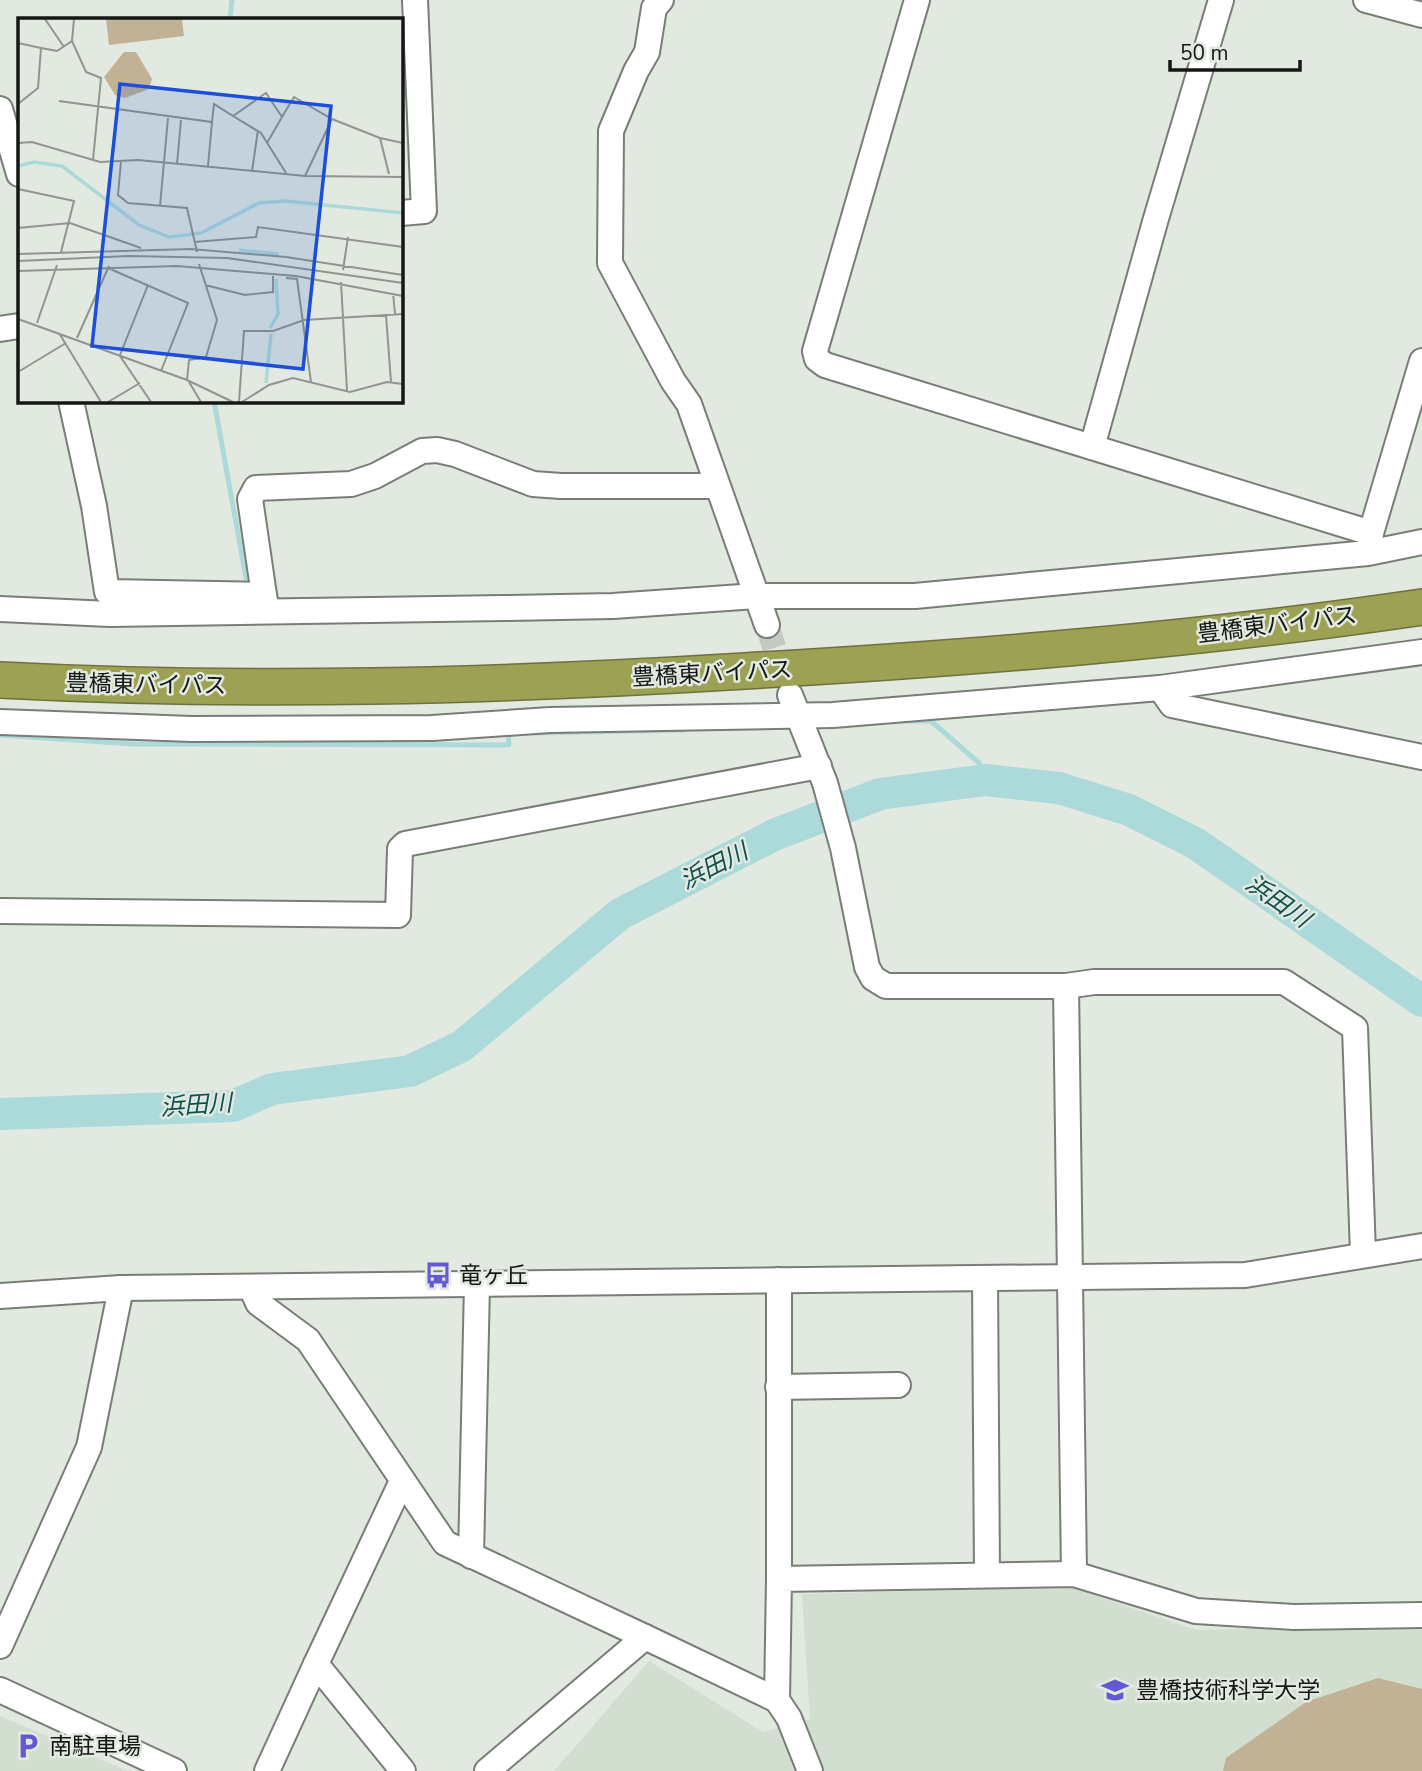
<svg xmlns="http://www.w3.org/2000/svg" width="1422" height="1771" font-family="'Nunito Sans','Noto Sans JP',sans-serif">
<rect width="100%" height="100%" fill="#e2e9e0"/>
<g fill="#d2decf">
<polygon points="1069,1587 1197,1630 1422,1624 1422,1771 554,1771 649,1661 763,1732 810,1719 802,1594"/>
<polygon points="0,1716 128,1771 0,1771"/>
</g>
<polygon fill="#c1b296" points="1378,1678 1422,1689 1422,1771 1223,1771 1226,1758 1306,1702"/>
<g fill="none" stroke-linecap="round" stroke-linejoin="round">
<g stroke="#acd9d9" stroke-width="5">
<polyline points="230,19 232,0"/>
<polyline points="214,401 246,578"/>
<polyline points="901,721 931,721 979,763 985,780"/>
<polyline points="533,733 684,730"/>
<polyline points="0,735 133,744 509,745 508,734 512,734"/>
</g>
<polyline stroke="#acd9d9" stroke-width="32" points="0,1114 233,1106 272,1089 410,1071 462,1046 620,914 774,835 880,794 985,780 1059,788 1129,810 1195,843 1422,1001"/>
<polyline stroke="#c3cac1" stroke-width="24" stroke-dasharray="24 12" stroke-linecap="butt" points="767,625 786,684"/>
<g stroke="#787e76" stroke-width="28">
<g id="minor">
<polyline points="661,0 654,8 647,52 636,71 611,131 610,263 673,381 689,404 767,625"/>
<polyline points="917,0 815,351 817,359 825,365 1371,533"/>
<polyline points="1366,0 1422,15"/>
<polyline points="0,109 19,174"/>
<polyline points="401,213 424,211 415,0"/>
<polyline points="0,329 19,326"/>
<polyline points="71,401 94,506 107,592 264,595 267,610"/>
<polyline points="1092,447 1155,222 1221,0"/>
<polyline points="1369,548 1371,533 1422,361"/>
<polyline points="264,595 250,499 256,488 351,484 375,476 422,451 437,450 455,454 533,484 561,486 717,486"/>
<polyline points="0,609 110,614 504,608 613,606 756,596 915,596 1368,553 1422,542"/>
<polyline points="1160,688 1172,705 1422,757"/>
<polyline points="790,695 825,783 843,848 867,967 873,978 886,986 1066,986 1094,982 1284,982 1355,1028 1363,1254"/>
<polyline points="0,722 192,729 432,728 550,720 833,715 1160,688 1422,652"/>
<polyline points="0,911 398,915 400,849 405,844 819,766"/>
<polyline points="1066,986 1074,1574"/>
<polyline points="985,1278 987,1575"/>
<polyline points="251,1287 258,1303 308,1340 445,1543 645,1637"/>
<polyline points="0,1296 121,1288 1245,1275 1422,1246"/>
<polyline points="778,1387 898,1385"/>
<polyline points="471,1556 477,1284"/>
<polyline points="779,1579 779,1280"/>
<polyline points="0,1646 89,1447 121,1288"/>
<polyline points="316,1664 402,1481"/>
<polyline points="0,1690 174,1771"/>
<polyline points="777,1700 789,1718 810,1771"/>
<polyline points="267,1771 316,1664 403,1771"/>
<polyline points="487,1771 645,1637 777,1700 779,1579 1074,1574 1196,1611 1294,1617 1422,1615"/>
</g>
</g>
<g stroke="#6d713d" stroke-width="38">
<path id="highway" d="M0,680c248,13 497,6 745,-9 226,-13 453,-31 677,-64"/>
</g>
<use href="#minor" stroke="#fff" stroke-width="24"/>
<use href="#highway" stroke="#9da153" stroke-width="35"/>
</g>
<defs>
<g id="bus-bare" transform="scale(2.1)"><path d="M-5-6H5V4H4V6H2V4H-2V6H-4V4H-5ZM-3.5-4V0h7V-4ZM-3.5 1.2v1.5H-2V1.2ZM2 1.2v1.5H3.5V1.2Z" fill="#6559d3" stroke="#e2e9e0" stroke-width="2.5" paint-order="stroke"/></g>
<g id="university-bare" transform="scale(2.1)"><path d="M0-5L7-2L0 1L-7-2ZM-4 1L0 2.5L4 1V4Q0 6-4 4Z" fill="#6559d3" stroke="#e2e9e0" stroke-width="2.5" paint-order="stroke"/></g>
<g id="parking-bare" transform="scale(2.1)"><path d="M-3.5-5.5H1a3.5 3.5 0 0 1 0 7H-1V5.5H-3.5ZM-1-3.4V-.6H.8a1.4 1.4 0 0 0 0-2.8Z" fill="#6559d3" stroke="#e2e9e0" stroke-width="2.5" paint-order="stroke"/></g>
</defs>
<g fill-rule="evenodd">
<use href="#bus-bare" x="438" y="1275"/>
<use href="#university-bare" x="1115" y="1690"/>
<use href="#parking-bare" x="28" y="1746"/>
</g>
<g text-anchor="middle" stroke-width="5" stroke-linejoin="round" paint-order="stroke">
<g font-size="23" fill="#141714" stroke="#e2e9e0">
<text transform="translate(1277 624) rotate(-7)" y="8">豊橋東バイパス</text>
<text transform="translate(712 673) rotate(-3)" y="8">豊橋東バイパス</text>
<text transform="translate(146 684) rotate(1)" y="8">豊橋東バイパス</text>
</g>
<g font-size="23" fill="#141714" stroke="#e2e9e0" text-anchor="start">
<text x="459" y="1283">竜ヶ丘</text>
<text x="1136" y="1698">豊橋技術科学大学</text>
<text x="49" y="1754">南駐車場</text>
</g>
<g font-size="24" font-style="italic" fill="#0e4f50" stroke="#e2e9e0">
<text transform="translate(714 866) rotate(-27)" y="8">浜田川</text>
<text transform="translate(1278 901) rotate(35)" y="8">浜田川</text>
<text transform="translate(196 1105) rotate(-4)" y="8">浜田川</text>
</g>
</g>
<g transform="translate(18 18)">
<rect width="385" height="385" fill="#e2e9e0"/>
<path d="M88,1h76l2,17 -75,9zM106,34h12l16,27 -3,10 -24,9 -10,-3 -11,-18z" fill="#c1b296"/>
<path fill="none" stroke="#acd9d9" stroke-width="3.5" d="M0,148l16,-4 28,4 77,59 30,12 32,-4 58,-30 27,-2 117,12M221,232l40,4M252,310l8,-14 -2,-35M248,365l5,-49"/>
<path fill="none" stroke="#90958e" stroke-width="2" d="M27,1l19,28M54,23l14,31 15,6 -8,82M0,25l23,5M41,83l153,21 2,-18 19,12 33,-23 16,24 12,-20 38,22 48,19 9,36M0,86l20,-16 3,-40 16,3 15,-10 2,-22M215,98l28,17 25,40M362,120l23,5M0,125l14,-1 68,20 38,-2 167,16 98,1M249,125l15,-26M103,143l-3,34 10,8 59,5 10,44M159,146l4,-44M190,148l4,-44M234,153l6,-41M287,158l27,-57M0,171l56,12 -13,51M142,188l8,-88M0,210l52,-5 71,25M176,224l62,-5 2,-10 145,20M0,236l173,-5 95,8 117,18M0,243l111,-5 98,2 176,25M90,250l80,35 -27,68M325,252l5,-33M0,253l159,-5 119,10 107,20M268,260l11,1 14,103M323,264l6,109M187,267l40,10 28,-3v-16M375,275l2,21M368,297l5,67M0,301l169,61 46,22M19,305l20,-58M41,315l42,69M59,320l32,-72M102,337l28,-70M102,338l31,46M0,354l48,-29M169,362l2,-20 17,-3 11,-37 -18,-56M171,364l12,20M90,384l32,-19M221,384l5,-71h29l31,-11 99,-6M224,384l27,-17 24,-7 57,14 37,-10 16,2"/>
<path fill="#1d4ed8" fill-opacity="0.15" stroke="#1d4ed8" stroke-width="3.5" d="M102,66l211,22 -28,263 -211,-23z"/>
<rect width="385" height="385" fill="none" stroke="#141714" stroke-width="3.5"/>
</g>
<path d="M1170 60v10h130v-10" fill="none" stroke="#141714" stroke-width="3.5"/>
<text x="1180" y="60" font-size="21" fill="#141714" stroke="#e2e9e0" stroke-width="5" paint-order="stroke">50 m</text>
</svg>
